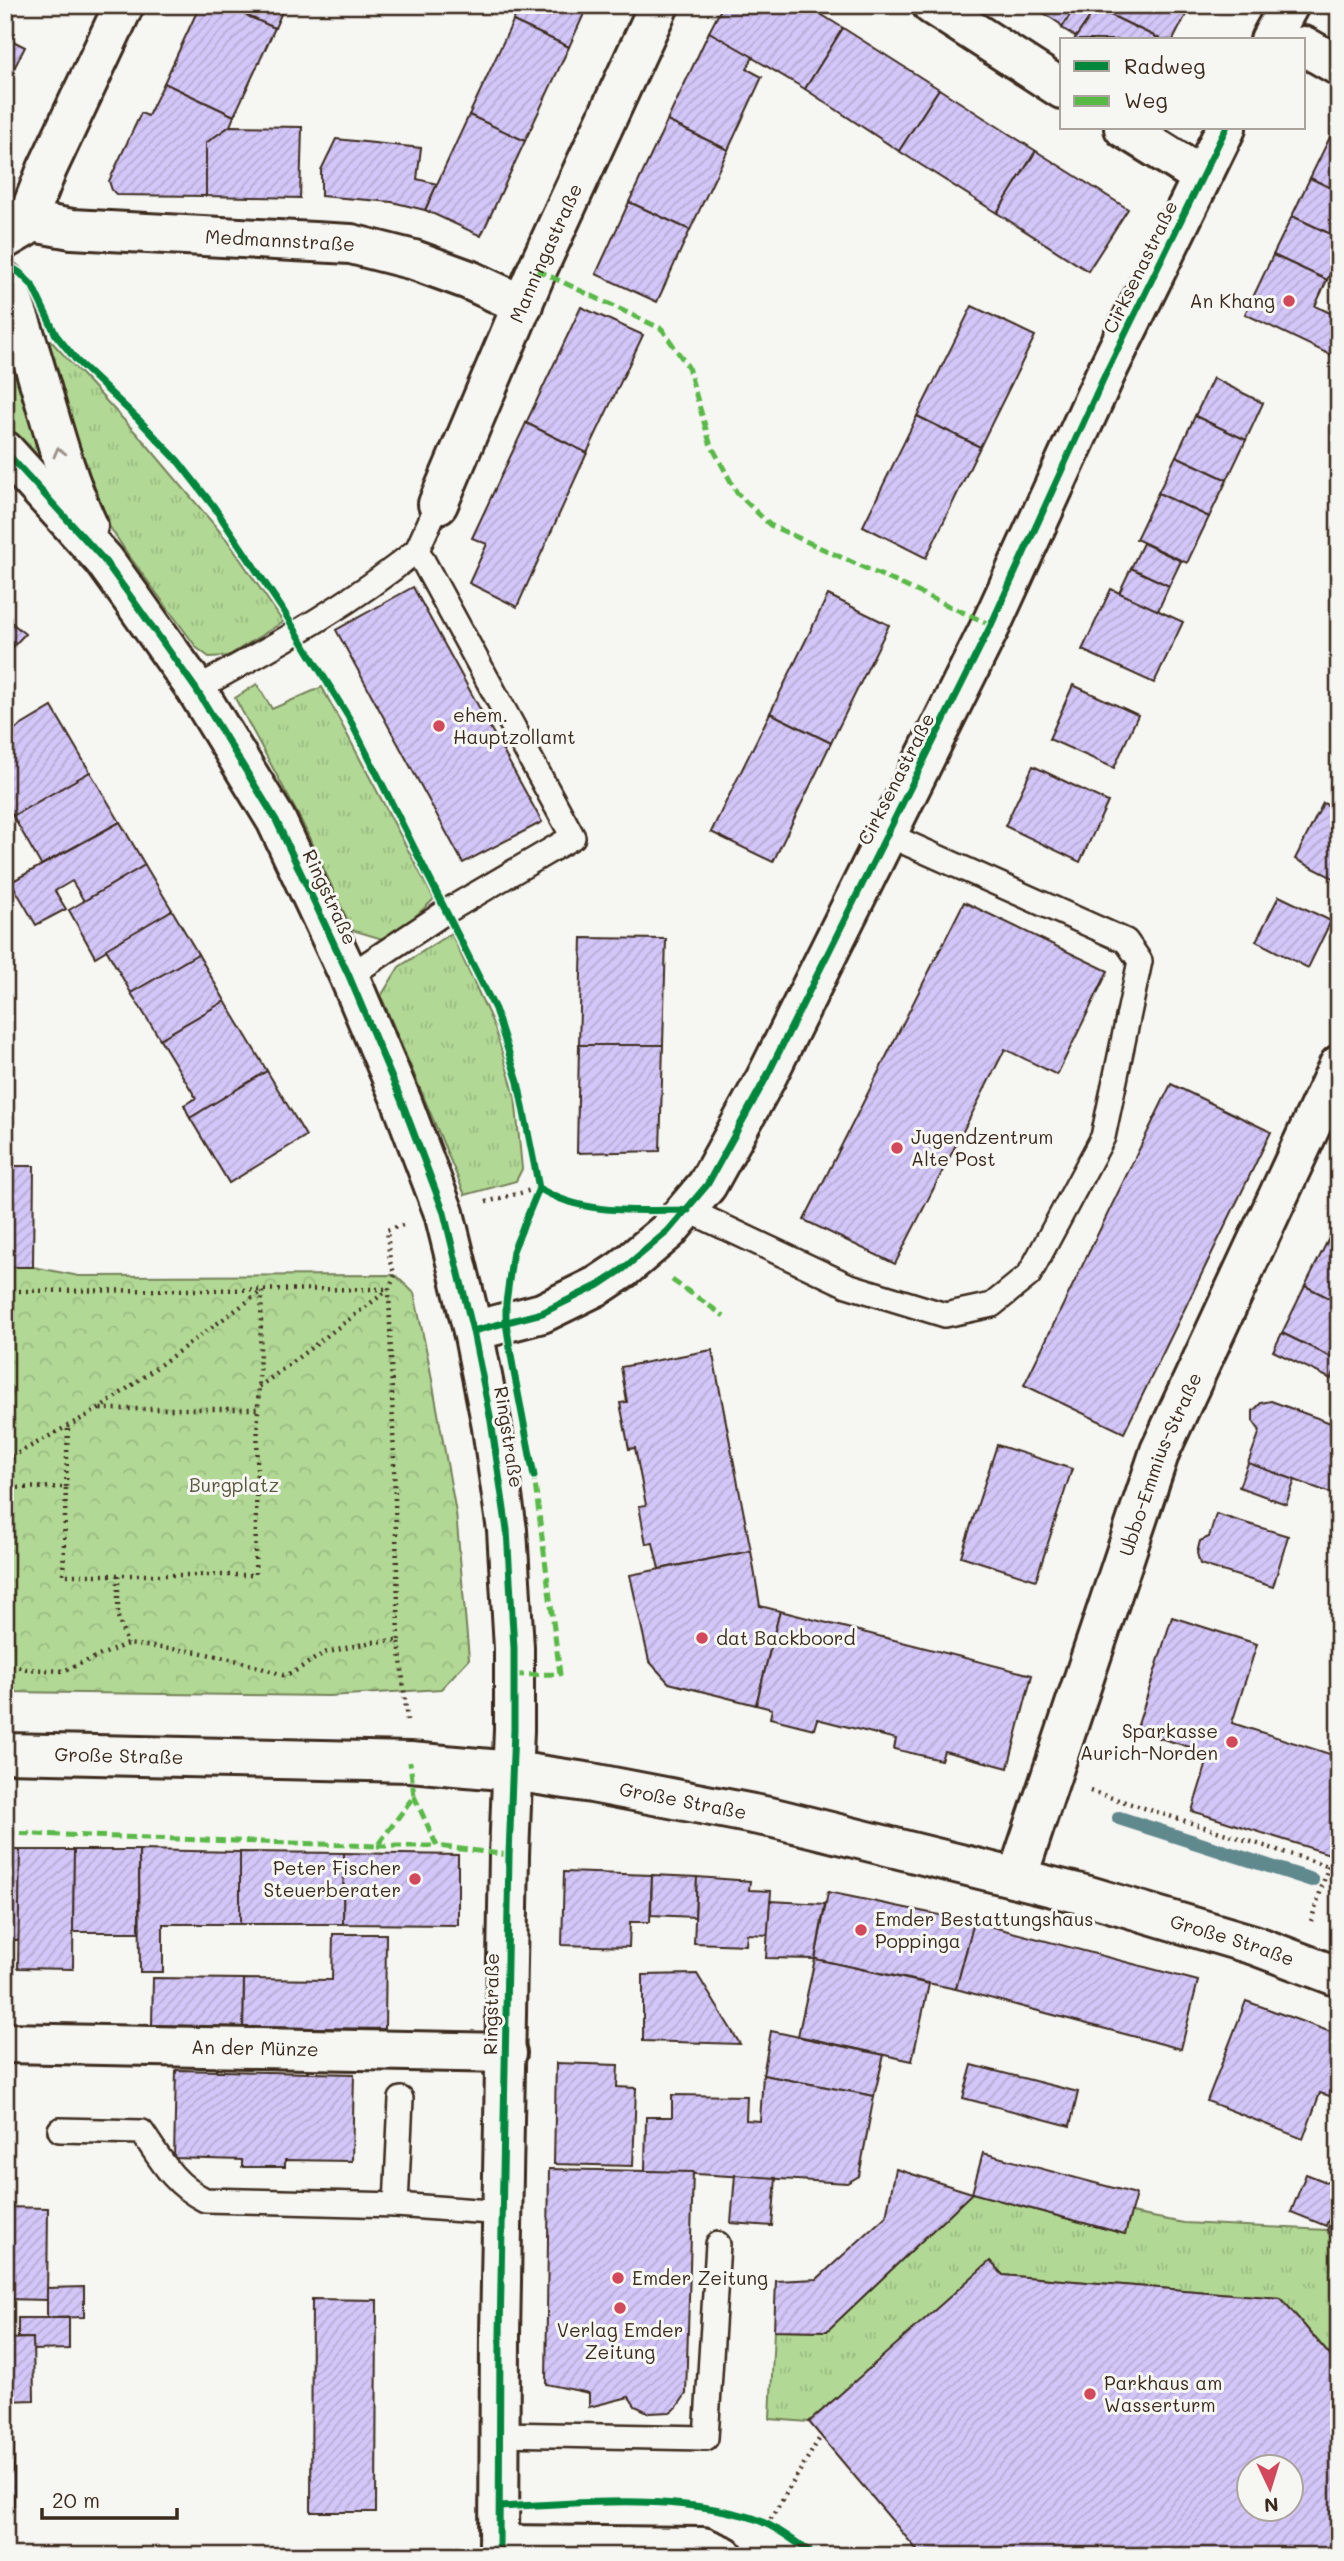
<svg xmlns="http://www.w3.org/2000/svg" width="1344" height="2561" font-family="Mali,sans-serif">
<defs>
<pattern id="grass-tufts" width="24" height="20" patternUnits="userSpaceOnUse" patternTransform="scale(1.75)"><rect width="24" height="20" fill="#b1d995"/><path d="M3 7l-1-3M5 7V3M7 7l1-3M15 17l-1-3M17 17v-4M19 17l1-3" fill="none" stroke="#99ba80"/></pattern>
<pattern id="forest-crowns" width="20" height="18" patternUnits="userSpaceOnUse" patternTransform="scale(1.75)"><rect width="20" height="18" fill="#b1d995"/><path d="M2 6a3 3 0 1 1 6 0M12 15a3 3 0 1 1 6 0" fill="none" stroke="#99ba80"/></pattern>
<pattern id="building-hatch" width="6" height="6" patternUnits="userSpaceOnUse" patternTransform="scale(1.75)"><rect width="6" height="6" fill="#d3c6f8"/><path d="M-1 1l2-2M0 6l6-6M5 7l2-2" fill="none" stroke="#b6aad4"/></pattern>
</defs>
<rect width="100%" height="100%" fill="#f6f6f2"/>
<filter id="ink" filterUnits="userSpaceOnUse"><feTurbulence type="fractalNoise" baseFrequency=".0143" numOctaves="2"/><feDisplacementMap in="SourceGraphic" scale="14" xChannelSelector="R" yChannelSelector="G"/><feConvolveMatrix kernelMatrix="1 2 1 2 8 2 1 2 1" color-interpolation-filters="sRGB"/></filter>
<g filter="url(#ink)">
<g fill="url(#grass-tufts)" stroke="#76825a" stroke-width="2">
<polygon points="5,315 53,472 46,476 5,432"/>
<polygon points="50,340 147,445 227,540 283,622 228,656 209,657 197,648 127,553 96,506 44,342"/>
<polygon points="257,684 272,709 322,687 434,899 389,941 352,930 301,820 235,698"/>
<polygon points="451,933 495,1028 515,1096 522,1169 516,1181 465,1195 381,996 399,967"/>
<polygon points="972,2193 1125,2234 1131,2213 1184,2223 1327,2230 1339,2248 1339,2366 1281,2298 1003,2275 990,2262 809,2422 770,2419 774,2330 827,2331"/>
</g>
<polygon fill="url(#forest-crowns)" stroke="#76825a" stroke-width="2" points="5,1267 33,1267 79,1276 395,1275 414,1293 428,1358 456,1513 469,1659 441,1689 329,1696 5,1692"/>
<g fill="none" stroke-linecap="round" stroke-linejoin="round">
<polyline stroke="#61898e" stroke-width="14" points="1119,1818 1312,1880"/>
</g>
<g fill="url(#building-hatch)" stroke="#3b2a1e" stroke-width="2" fill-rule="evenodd">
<polygon points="200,5 223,5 275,28 234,116 164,83"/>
<polygon points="223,5 285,5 275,28"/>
<polygon points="520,5 588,5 569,47 513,21"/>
<polygon points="723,5 806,5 843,28 805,89 709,32"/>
<polygon points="1032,5 1076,5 1062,28 1060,24"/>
<polygon points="1076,5 1092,5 1096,8 1076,37 1062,28"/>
<polygon points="1097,5 1191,5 1173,40 1162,40 1096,8"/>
<polygon points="1096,8 1162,40 1074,40"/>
<polygon points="513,21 569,47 525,141 469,115"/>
<polygon points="843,28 939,89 899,151 805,89"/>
<polygon points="709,32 753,57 747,69 762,77 728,150 667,121"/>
<polygon points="5,37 25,47 5,86"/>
<polygon points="164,83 234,116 230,126 206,143 206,196 117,195 112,190 109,181 141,113 148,116"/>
<polygon points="939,89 1036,151 997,213 899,151"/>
<polygon points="469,115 525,141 481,236 425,210"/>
<polygon points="667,121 728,150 690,230 629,202"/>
<polygon points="230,126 302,127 300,198 206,196 206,143"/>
<polygon points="1330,137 1339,141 1339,192 1310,178"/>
<polygon points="336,139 421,148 417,179 437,184 425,210 392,202 321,196 321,170"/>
<polygon points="1036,151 1128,209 1088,271 997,213"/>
<polygon points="1310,178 1339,192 1339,238 1292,216"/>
<polygon points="629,202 690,230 657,302 596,274"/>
<polygon points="1292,216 1339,238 1339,256 1327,280 1273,255"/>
<polygon points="1273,255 1327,280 1315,306 1339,317 1339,359 1245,314"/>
<polygon points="972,306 1035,336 980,447 917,416"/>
<polygon points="581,307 643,335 587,453 526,423"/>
<polygon points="1213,378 1263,403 1246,440 1195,416"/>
<polygon points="917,416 980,447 926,558 863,526"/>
<polygon points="1195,416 1246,440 1227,480 1176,456"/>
<polygon points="526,423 587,453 517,607 469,583 487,544 472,538"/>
<polygon points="1176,456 1227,480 1209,517 1158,493"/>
<polygon points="1158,493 1209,517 1187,563 1136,539"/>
<polygon points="1143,543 1181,561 1169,586 1131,568"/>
<polygon points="1131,568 1169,586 1158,611 1119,593"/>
<polygon points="413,587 542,822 463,863 336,630"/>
<polygon points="1111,589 1183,622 1154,683 1082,650"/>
<polygon points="828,595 889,625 831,743 770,713"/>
<polygon points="5,617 25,634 5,655"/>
<polygon points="1073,685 1138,715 1114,768 1049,739"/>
<polygon points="52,707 90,772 13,816 5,800 5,735"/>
<polygon points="770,713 831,743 773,862 711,832"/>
<polygon points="1033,766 1108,802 1080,862 1005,826"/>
<polygon points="90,772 120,822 41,865 13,816"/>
<polygon points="1323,803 1339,810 1339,881 1295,859"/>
<polygon points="120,822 145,865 84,901 72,881 55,891 66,909 36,925 11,882"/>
<polygon points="145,865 172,910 95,957 69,910"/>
<polygon points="1279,896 1331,921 1308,968 1256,941"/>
<polygon points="964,902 1108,971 1057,1075 1005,1049 895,1264 804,1220"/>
<polygon points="172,910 198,954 131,993 106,949"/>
<polygon points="582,938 666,939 663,1045 579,1045"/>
<polygon points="198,954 225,1001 160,1039 131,993"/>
<polygon points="225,1001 267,1071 190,1118 184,1105 196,1098 160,1039"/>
<polygon points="579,1045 663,1045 660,1151 577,1153"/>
<polygon points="267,1071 306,1136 229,1183 190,1118"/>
<polygon points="1171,1084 1271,1132 1124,1433 1024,1385"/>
<polygon points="5,1166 34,1166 33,1267 5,1267"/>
<polygon points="1330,1236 1339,1240 1339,1303 1305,1286"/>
<polygon points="1305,1286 1339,1303 1339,1361 1282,1333"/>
<polygon points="1282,1333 1339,1361 1331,1379 1273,1351"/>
<polygon points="712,1350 751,1551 659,1569 653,1543 646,1544 639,1506 646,1505 635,1448 629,1449 620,1403 627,1402 621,1367"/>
<polygon points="1271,1401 1339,1426 1339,1487 1336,1495 1248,1463 1260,1431 1253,1421 1253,1411 1261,1403"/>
<polygon points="997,1445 1072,1469 1036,1580 961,1556"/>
<polygon points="1248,1463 1295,1480 1286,1504 1239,1487"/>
<polygon points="1216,1514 1288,1536 1273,1587 1200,1564 1197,1553 1200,1541 1209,1537"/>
<polygon points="751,1551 760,1606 780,1611 756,1705 669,1683 649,1661 630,1575"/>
<polygon points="780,1611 1032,1675 1008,1768 944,1751 941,1760 894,1749 896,1739 817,1719 814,1729 770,1718 772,1709 756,1705"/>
<polygon points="1172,1617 1257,1644 1232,1723 1339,1757 1339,1857 1192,1811 1210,1753 1136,1731"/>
<polygon points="5,1850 20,1850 19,1940 5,1940"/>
<polygon points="20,1850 74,1850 73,1969 18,1968"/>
<polygon points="74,1850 139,1850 139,1932 73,1932"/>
<polygon points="139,1850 240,1852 240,1924 163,1924 163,1972 140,1972"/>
<polygon points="240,1852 344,1853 343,1924 240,1924"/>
<polygon points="344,1853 458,1855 458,1925 343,1924"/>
<polygon points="564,1872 652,1875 650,1922 630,1922 629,1947 562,1945"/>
<polygon points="652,1875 697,1877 695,1917 651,1915"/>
<polygon points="697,1877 750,1881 749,1890 771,1891 768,1935 747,1934 746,1945 694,1943"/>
<polygon points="828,1892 974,1922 956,1989 815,1959"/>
<polygon points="770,1901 825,1904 815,1959 766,1958"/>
<polygon points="974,1922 1198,1981 1181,2049 956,1989"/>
<polygon points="333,1934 386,1934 385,2029 243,2027 244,1979 332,1980"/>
<polygon points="815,1959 929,1984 912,2061 798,2036"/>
<polygon points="697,1974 740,2044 643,2041 643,1975"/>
<polygon points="153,1978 244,1979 243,2027 152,2025"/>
<polygon points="1246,2001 1339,2035 1339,2099 1320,2093 1303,2139 1207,2101"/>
<polygon points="771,2031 884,2055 874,2096 763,2075"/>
<polygon points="556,2063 618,2065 617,2087 636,2088 633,2166 554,2164"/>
<polygon points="972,2065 1078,2092 1070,2126 963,2098"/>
<polygon points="176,2070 354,2074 352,2161 285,2160 285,2167 242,2167 242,2160 174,2158"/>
<polygon points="763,2075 874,2096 859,2176 847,2183 645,2171 646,2117 672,2117 672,2095 747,2096 746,2120 760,2121"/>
<polygon points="983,2153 1136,2194 1125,2234 972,2193"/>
<polygon points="549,2169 693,2172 686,2394 677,2407 670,2412 650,2413 635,2406 629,2397 589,2407 589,2393 546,2384"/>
<polygon points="896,2169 972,2193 827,2331 774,2330 776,2281 817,2279 886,2216"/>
<polygon points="1306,2174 1339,2187 1339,2195 1326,2226 1291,2212"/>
<polygon points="735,2175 776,2178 772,2226 731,2223"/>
<polygon points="1339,2205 1339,2248 1327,2230"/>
<polygon points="5,2207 48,2208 47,2300 5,2299"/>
<path d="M990,2261l13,14 278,23 58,68v190h-150l-7,-8 -10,8h-250l-113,-134zM1250,2466h42v42h-42z"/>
<polygon points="84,2287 84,2317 47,2318 47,2288"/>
<polygon points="312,2299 377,2300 376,2512 311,2512"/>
<polygon points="18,2318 69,2318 69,2349 33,2350 33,2338 18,2338"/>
<polygon points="33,2338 34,2400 5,2401 5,2339"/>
<polygon points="14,2431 14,2505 5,2506 5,2432"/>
</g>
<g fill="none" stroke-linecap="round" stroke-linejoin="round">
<g stroke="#3b2a1e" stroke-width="28">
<g id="service">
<path d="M196,689c78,-43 153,-83 221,-139"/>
<polyline points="349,976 447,911 573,837 417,550 438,504"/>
<polyline points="688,1210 847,1285 945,1315 992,1305 1029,1275 1103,1137 1140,961 1126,941 886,834"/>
<path d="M60,2130l82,2c19,28 31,52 63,68l191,5 107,8"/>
<polyline points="396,2205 401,2099"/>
<polyline points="500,2434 706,2438 718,2244"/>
</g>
</g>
<g stroke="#3b2a1e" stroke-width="44">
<g id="minor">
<polyline points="932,5 1062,89"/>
<polyline points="1270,40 1289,5"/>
<polyline points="1304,46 1339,66"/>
<polyline points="1124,128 1201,176"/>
<path id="s1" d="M27,221l45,8 279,15 63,16 55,20 54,25"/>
<polyline points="5,239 24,228 47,169 124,5"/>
<path id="s2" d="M438,504l99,-234 122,-265"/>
<polyline points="473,1331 542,1313 599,1285 623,1269 668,1231 707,1185 766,1078 991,625 1105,375 1226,128"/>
<path id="s3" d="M5,1753l405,9 103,9 79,12 182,35 315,78 165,49 85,32"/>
<path id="s4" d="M1017,1878l143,-427 179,-386"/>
<path id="s5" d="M5,2043l502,10"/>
<polyline points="499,2545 703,2547 724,2556"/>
</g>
</g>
<g stroke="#3b2a1e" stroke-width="44">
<g id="tertiary">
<path d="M5,282c34,79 47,166 83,244"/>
<polyline points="5,451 104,560 133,600 196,689 276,820 349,976 402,1102 444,1213 473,1331 491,1421 507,1530 514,1648 514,1730 509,1855 500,2335 499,2556"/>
</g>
</g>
<g stroke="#3b2a1e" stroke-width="4.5" stroke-dasharray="2 5" stroke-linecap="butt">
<polyline points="486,1202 539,1188"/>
<polyline points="5,1291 389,1289"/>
<polyline points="259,1387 388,1290"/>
<polyline points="5,1458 11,1457 99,1409 262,1291 258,1409 99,1409"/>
<polyline points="66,1487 68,1426"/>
<polyline points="9,1488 11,1457"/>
<polyline points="5,1517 9,1517 9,1488 66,1487 63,1575 255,1575 258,1409"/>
<polyline points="118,1575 118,1617 127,1644"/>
<polyline points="399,1640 389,1289 395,1275 390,1262 387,1230 403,1225"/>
<polyline points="5,1663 26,1669 63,1671 127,1644 198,1652 239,1661 283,1675 292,1673 324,1653 372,1642 399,1640 407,1720"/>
<polyline points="1090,1791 1328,1866"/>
<polyline points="1311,1921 1332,1855"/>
<polyline points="767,2525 821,2436"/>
</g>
<use href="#service" stroke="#f6f6f2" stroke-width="23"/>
<use href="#minor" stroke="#f6f6f2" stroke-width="38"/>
<use href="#tertiary" stroke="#f6f6f2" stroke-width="38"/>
<g stroke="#58b947" stroke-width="5" stroke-dasharray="10 5" stroke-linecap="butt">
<polyline points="537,270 662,329 688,367 710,443 737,493 770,525 991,625"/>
<polyline points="672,1280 724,1316"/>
<polyline points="514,1675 560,1674 534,1476"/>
<polyline points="414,1796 437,1846 509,1855"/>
<polyline points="5,1833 377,1846 414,1796 410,1762"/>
<polyline points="377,1846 437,1846"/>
</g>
<g stroke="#f6f6f2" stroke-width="11">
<g id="cycleway">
<polyline points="5,263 20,273 32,285 56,335 77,361 138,419 178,461 214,507 281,607 349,718 495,1009 518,1082 539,1188 513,1251 506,1303 506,1323 513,1367 534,1476"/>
<polyline points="5,451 104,560 133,600 196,689 276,820 349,976 402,1102 444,1213 473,1331 491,1421 507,1530 514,1648 514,1730 509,1855 500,2335 499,2556"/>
<path d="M539,1188c44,28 99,22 149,22"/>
<polyline points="473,1331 542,1313 599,1285 623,1269 668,1231 707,1185 766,1078 991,625 1105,375 1226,128"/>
<path d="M500,2507c80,-4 167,-13 246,9 24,6 49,25 69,40"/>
</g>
</g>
<use href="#cycleway" stroke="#00873e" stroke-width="7"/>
</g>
<defs><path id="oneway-chevron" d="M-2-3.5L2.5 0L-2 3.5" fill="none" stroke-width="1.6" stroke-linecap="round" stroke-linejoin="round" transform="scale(1.75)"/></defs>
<use stroke="#989088" href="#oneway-chevron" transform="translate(59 452) rotate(-105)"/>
</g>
<g fill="#d1495b" stroke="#f6f6f2" stroke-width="2.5">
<circle cx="1289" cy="301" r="7"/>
<circle cx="439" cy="726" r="7"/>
<circle cx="897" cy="1148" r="7"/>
<circle cx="702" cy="1638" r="7"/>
<circle cx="1232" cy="1742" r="7"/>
<circle cx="415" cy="1879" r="7"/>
<circle cx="861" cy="1930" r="7"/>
<circle cx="618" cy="2278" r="7"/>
<circle cx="620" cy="2308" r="7"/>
<circle cx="1090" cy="2394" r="7"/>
</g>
<g text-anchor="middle" stroke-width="6" stroke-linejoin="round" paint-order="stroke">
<g font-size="19" fill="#3b2a1e" stroke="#f6f6f2">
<text dy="7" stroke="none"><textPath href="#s1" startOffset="254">Medmannstraße</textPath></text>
<text dy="7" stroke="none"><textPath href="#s2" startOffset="273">Manningastraße</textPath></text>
<text transform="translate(1140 267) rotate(-64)" y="7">Cirksenastraße</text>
<text transform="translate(896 779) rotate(-63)" y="7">Cirksenastraße</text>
<text transform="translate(330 897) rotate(65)" y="7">Ringstraße</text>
<text transform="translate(509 1437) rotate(81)" y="7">Ringstraße</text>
<text dy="7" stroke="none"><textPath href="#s4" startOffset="438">Ubbo-Emmius-Straße</textPath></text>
<text dy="7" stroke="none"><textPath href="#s3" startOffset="114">Große Straße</textPath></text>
<text dy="7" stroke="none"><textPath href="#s3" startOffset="681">Große Straße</textPath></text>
<text dy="7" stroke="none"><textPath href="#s3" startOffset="1248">Große Straße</textPath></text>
<text transform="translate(491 2004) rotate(-89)" y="7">Ringstraße</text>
<text dy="7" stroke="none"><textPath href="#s5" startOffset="250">An der Münze</textPath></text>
</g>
<g font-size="19" fill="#3b2a1e" stroke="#f6f6f2" text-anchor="start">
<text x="1275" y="308" text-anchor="end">An Khang</text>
<text x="453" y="722">ehem.<tspan x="453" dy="22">Hauptzollamt</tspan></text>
<text x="911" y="1144">Jugendzentrum<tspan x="911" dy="22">Alte Post</tspan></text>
<text x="716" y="1645">dat Backboord</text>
<text x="1218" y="1738" text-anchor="end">Sparkasse<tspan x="1218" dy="22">Aurich-Norden</tspan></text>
<text x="401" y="1875" text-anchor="end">Peter Fischer<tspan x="401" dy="22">Steuerberater</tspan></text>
<text x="875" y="1926">Emder Bestattungshaus<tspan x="875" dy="22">Poppinga</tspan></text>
<text x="632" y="2285">Emder Zeitung</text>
<text x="620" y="2337" text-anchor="middle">Verlag Emder<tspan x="620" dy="22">Zeitung</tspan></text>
<text x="1104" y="2390">Parkhaus am<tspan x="1104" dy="22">Wasserturm</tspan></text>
</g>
<g font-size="19" fill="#58563c" stroke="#f6f6f2">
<text x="234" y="1492">Burgplatz</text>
</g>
</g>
<rect width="1344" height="2561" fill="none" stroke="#f6f6f2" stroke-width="28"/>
<rect x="14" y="14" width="1316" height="2533" fill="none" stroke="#3b2a1e" stroke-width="2.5" filter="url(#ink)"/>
<rect x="1060" y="38" width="245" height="91" fill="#f6f6f2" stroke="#aba49d" stroke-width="2"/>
<rect x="1074" y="61" width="35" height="10" fill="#00873e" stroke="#aba49d" stroke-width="2"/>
<text x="1124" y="74" font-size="21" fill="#3b2a1e">Radweg</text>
<rect x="1074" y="96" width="35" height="10" fill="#58b947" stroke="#aba49d" stroke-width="2"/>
<text x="1124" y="108" font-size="21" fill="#3b2a1e">Weg</text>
<g transform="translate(1270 2488) rotate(176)"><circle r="33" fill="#f6f6f2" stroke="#aba49d" stroke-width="2"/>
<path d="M0-5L12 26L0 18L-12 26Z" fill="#d1495b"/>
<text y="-10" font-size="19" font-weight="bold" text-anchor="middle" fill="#3b2a1e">N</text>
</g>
<path d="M42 2508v10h135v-10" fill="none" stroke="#3b2a1e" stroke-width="3.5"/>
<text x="52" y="2508" font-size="21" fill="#3b2a1e" stroke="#f6f6f2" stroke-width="5" paint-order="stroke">20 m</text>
</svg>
